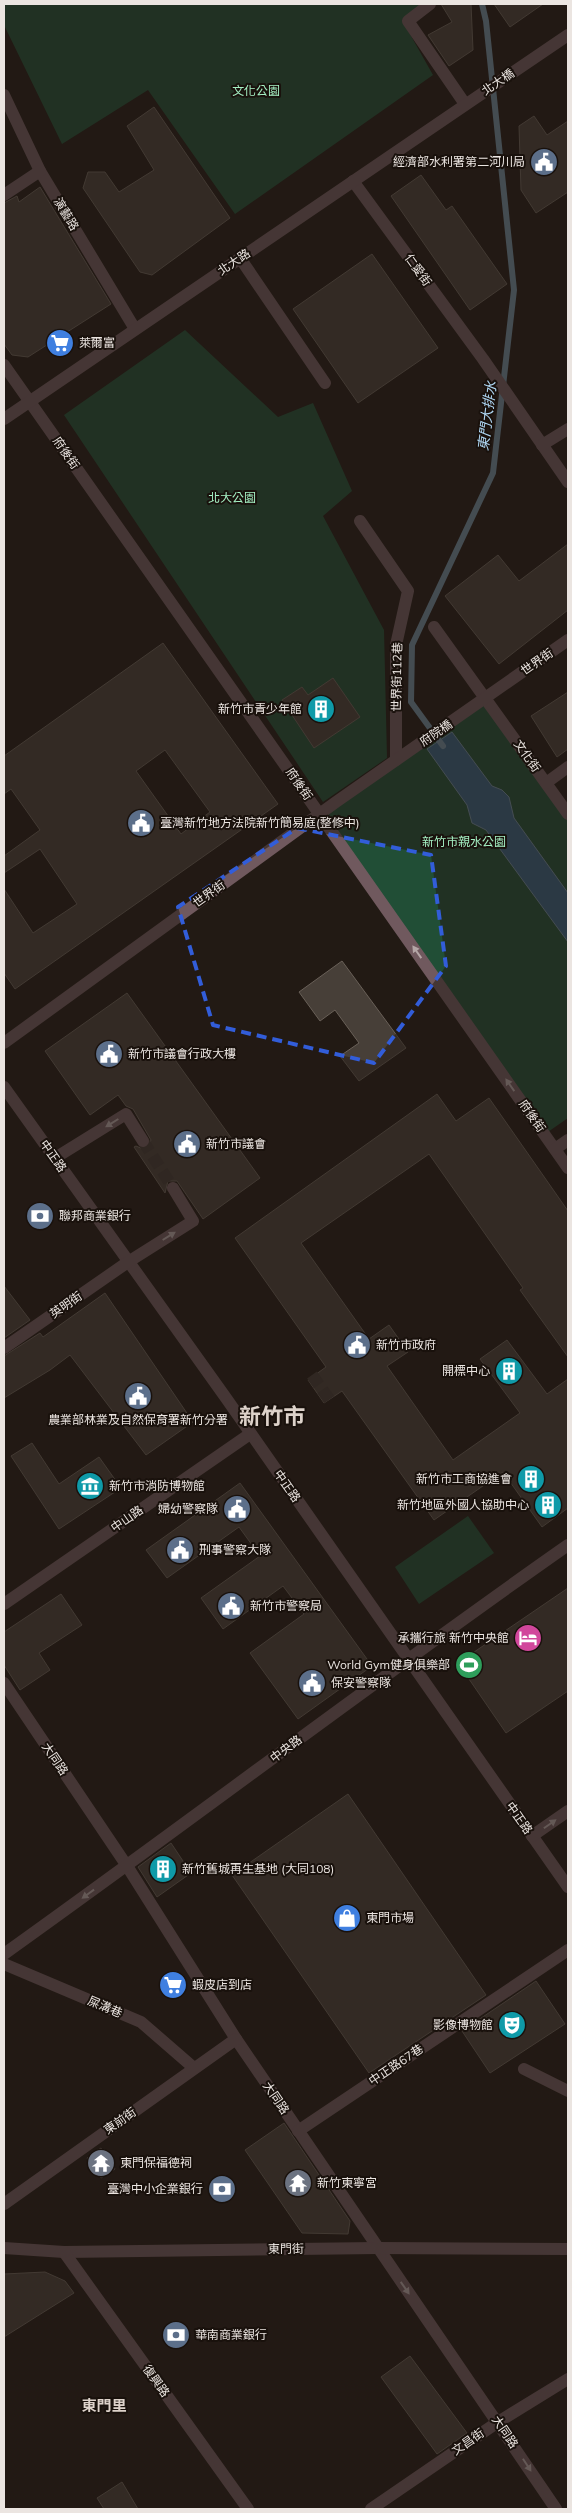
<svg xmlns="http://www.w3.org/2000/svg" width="572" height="2513" font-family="Mulish,'Noto Sans TC',sans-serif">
<rect width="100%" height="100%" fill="#221a14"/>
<g fill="#214e36">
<polygon points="4,4 424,4 402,20 433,75 235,214 148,90 62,144 4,25"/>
<polygon points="185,330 278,417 313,403 352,491 323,516 384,630 387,758 323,802 64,415"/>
<polygon points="486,698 568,814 568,1118 545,1134 320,814"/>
<polygon points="468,1516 494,1553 419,1604 395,1567"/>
</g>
<polygon fill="#37617f" stroke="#6d899c" points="452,732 492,786 502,790 509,797 514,818 568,893 568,942 486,830 472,823 467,805 427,749"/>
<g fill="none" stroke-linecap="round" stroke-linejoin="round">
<polyline stroke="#6d899c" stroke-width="6" points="443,746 411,702 412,645 493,473 514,290 486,21 482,4"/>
</g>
<g fill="#473f38" stroke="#696058" fill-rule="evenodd">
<polygon points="441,4 471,4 473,50 449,66 428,35 452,22"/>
<polygon points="494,4 543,4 510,27"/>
<polygon points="154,107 230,218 152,275 140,272 83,188 88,172 105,172 119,192 154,170 127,126"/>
<polygon points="534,116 547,135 568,121 568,192 536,213 521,190 519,126"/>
<polygon points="421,175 446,210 452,206 507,284 470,310 391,196"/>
<polygon points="40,187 111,304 28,357 12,355 4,344 4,203 17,196 19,202"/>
<polygon points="372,254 438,348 358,403 293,309"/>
<polygon points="568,544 568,610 499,664 445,596 498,555 519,581"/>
<path d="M163,643l115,161 -263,185 -11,-16v-84l29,44 44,-29 -37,-55 -36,24v-17l36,-26 -29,-41 -7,5v-38zM165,750l45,62 -29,22 -45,-63z"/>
<polygon points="333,678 360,717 314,748 282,700 302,687 308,695"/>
<polygon points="568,692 568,749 557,757 531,716"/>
<polygon points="342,961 406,1048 359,1081 340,1056 359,1043 335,1010 320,1021 299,992"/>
<polygon points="127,993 260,1178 203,1219 177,1181 168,1181 165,1193 134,1147 136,1146 143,1149 147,1148 151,1140 133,1109 126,1106 118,1095 90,1115 45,1051"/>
<polygon points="437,1094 456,1121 489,1098 568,1211 568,1357 520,1290 523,1288 429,1154 301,1243 369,1339 389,1325 408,1352 387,1366 453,1460 520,1413 480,1359 507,1340 547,1394 568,1379 568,1508 542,1527 503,1472 434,1520 342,1391 324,1403 308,1380 326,1367 235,1238"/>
<polygon points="4,1286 30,1320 4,1338"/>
<polygon points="105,1293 193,1422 146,1455 70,1355 50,1370 4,1398 4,1356 40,1333 43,1337"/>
<polygon points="32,1443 59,1484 99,1457 121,1488 59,1529 11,1456"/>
<polygon points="240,1483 372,1666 298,1719 250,1653 304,1614 283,1586 223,1629 201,1598 260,1556 239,1527 167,1578 146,1550"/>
<polygon points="568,1588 568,1691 506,1733 458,1663"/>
<polygon points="61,1594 82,1625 39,1653 50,1670 20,1690 4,1665 4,1632"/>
<polygon points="348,1794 486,1995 369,2073 232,1875"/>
<polygon points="171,1843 191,1873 157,1897 138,1867"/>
<polygon points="536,1981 565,2024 490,2073 462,2031"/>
<polygon points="284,2123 350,2221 348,2234 302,2233 245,2150"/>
<polygon points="101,2148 115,2169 101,2178 87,2158"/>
<polygon points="45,2272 65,2281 74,2293 4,2337 4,2274"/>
<polygon points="410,2356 467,2433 437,2454 381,2377"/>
<polygon points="122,2482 138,2509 104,2509 97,2498"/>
</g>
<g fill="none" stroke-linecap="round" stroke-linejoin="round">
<g stroke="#403833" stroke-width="12" stroke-dasharray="12 6" stroke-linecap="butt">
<polyline points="143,1141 173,1188"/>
<polyline points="312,1375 331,1402"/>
</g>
<g stroke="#70595e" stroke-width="12">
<polyline points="430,4 408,21 465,104"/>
<polyline points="4,95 40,171 135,329"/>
<polyline points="353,181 483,359 568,482"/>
<polyline points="4,195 40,171"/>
<polyline points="240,258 325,383"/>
<polyline points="4,365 568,1168"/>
<polyline points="4,419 568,35"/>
<polyline points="542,445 568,429"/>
<polyline points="360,521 408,591 396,645 396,760"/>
<polyline points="434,627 568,814"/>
<polyline points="546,783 568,767"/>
<polyline points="4,1043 336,802 568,640"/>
<polyline points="4,1087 226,1398 568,1887"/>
<polyline points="555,1149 568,1140"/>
<polyline points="55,1158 126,1114 143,1141"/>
<polyline points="4,1348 128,1262 193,1221 173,1188"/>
<polyline points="4,1604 250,1434"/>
<polyline points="4,1683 127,1866 236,2039 556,2509"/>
<polyline points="532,1836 568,1811"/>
<path d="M4,1954c189,-135 374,-276 564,-409"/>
<polyline points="4,1964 141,2022 194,2068"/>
<polyline points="524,2069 568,2091"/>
<polyline points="298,2131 568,1950"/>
<polyline points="4,2204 236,2039"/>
<polyline points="4,2248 64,2252 377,2248 568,2249"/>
<polyline points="64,2252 248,2509"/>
<polyline points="371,2509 498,2422 568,2379"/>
</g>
</g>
<defs><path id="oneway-solid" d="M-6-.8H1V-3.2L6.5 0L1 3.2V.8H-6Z" transform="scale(1.25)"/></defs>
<g fill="#b4a6a6">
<use href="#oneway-solid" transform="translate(417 952) rotate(-125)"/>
<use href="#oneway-solid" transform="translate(510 1085) rotate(-125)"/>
<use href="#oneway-solid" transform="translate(112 1123) rotate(148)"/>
<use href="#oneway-solid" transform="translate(169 1236) rotate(-32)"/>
<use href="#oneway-solid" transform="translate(550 1824) rotate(-35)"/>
<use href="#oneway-solid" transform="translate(88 1894) rotate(144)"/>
<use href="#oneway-solid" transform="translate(405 2288) rotate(55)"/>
<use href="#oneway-solid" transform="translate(527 2465) rotate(57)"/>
</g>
<path d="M0 0H572V2513H0ZM297,828l134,27 15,111 -72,97 -161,-38 -35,-118z" fill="#221a14" fill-opacity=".55" fill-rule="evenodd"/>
<path fill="none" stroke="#325dd9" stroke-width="4" stroke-dasharray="10 6" stroke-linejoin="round" d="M297,828l134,27 15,111 -72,97 -161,-38 -35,-118z"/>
<defs>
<g id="civic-disc" transform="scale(1.4375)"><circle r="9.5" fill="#5c6f8a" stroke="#19110c"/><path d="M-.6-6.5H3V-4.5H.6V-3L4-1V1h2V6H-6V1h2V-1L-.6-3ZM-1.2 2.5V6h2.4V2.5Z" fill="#fff"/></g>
<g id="supermarket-disc" transform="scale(1.4375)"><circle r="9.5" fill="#3f7fe0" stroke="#19110c"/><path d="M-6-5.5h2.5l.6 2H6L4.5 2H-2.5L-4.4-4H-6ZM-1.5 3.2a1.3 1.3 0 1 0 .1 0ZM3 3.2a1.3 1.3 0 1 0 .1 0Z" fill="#fff"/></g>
<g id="building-disc" transform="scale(1.4375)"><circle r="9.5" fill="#0f9aa8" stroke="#19110c"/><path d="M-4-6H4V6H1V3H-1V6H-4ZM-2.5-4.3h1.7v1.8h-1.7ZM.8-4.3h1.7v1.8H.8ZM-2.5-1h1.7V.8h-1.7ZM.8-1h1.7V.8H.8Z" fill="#fff"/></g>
<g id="bank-disc" transform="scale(1.4375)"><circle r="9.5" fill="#5c6f8a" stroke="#19110c"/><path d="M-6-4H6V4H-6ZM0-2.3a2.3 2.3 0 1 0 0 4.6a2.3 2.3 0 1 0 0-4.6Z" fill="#fff"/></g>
<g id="museum-disc" transform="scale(1.4375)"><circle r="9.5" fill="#0f9aa8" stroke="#19110c"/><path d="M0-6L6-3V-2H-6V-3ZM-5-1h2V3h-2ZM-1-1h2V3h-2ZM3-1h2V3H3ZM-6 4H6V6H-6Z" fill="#fff"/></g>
<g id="hotel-disc" transform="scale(1.4375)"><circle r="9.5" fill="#d1479c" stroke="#19110c"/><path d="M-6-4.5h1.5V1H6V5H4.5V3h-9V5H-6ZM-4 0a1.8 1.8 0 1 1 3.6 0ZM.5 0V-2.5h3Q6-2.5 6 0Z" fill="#fff"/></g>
<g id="stadium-disc" transform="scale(1.4375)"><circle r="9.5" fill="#2e9e5b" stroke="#19110c"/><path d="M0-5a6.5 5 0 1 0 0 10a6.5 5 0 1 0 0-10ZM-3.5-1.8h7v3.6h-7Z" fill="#fff"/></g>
<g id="shop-disc" transform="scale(1.4375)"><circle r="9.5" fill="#3f7fe0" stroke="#19110c"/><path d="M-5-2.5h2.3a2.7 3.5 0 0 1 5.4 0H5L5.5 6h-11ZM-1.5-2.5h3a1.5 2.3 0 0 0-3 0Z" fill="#fff"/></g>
<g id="theatre-disc" transform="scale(1.4375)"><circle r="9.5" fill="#0f9aa8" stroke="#19110c"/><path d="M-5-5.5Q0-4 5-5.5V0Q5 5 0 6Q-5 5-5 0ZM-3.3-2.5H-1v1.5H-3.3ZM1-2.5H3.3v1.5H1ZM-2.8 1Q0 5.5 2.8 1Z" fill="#fff"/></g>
<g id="temple-disc" transform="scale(1.4375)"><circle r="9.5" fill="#6b7280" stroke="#19110c"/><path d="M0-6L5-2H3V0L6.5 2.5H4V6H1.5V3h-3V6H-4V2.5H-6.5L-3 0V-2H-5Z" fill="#fff"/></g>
</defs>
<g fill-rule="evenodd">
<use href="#civic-disc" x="544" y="162"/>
<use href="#supermarket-disc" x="60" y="343"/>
<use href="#building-disc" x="321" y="709"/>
<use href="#civic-disc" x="141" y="823"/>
<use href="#civic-disc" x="109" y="1054"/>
<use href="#civic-disc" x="187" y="1144"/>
<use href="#bank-disc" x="40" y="1216"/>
<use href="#civic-disc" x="357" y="1345"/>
<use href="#building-disc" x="509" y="1371"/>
<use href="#civic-disc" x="138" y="1396"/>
<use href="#building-disc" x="531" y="1479"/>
<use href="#museum-disc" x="90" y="1486"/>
<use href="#building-disc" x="548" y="1505"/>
<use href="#civic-disc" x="237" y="1509"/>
<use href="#civic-disc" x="180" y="1550"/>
<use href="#civic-disc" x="231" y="1606"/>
<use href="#hotel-disc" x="528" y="1638"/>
<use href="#stadium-disc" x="469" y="1665"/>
<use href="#civic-disc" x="312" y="1683"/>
<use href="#building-disc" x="163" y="1869"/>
<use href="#shop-disc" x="347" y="1918"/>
<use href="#supermarket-disc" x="173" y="1985"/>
<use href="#theatre-disc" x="512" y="2025"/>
<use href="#temple-disc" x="101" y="2163"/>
<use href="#temple-disc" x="298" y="2183"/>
<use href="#bank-disc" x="222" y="2189"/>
<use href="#bank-disc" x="176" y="2335"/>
</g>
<g text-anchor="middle" stroke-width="4" stroke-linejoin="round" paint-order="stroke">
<g font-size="12" fill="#ebe5e1" stroke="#19110c">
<text transform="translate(498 82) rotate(-34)" y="4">北大橋</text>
<text transform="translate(66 214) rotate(59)" y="4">演藝路</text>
<text transform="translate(234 262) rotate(-34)" y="4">北大路</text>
<text transform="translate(418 270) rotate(54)" y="4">仁愛街</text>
<text transform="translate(66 453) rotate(55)" y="4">府後街</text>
<text transform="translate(537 662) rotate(-35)" y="4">世界街</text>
<text transform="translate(397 677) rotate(-89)" y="4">世界街112巷</text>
<text transform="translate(436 733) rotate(-34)" y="4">府院橋</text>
<text transform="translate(527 756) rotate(54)" y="4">文化街</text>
<text transform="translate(299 784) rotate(55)" y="4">府後街</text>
<text transform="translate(209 894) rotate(-36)" y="4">世界街</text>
<text transform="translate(532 1116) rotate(55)" y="4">府後街</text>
<text transform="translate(53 1156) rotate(55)" y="4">中正路</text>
<text transform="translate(66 1305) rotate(-35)" y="4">英明街</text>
<text transform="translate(287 1486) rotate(55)" y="4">中正路</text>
<text transform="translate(127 1519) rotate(-35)" y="4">中山路</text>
<text transform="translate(286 1749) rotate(-37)" y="4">中央路</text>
<text transform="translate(55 1759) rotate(56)" y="4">大同路</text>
<text transform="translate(519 1818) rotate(55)" y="4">中正路</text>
<text transform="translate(105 2007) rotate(23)" y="4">屎溝巷</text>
<text transform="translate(396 2065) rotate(-34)" y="4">中正路67巷</text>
<text transform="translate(276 2098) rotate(56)" y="4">大同路</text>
<text transform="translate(120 2121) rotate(-35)" y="4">東前街</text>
<text transform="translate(286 2249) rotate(-1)" y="4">東門街</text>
<text transform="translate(156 2381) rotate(54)" y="4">復興路</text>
<text transform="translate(505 2432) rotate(56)" y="4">大同路</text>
<text transform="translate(468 2442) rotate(-35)" y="4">文昌街</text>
</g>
<g font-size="12" fill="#a5f1c4" stroke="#19110c">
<text x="256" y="95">文化公園</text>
<text x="232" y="502">北大公園</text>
<text x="464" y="846">新竹市親水公園</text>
</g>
<g font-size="12" fill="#ebe5e1" stroke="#19110c" text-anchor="start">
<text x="525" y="166" text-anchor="end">經濟部水利署第二河川局</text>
<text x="79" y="347">萊爾富</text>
<text x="302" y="713" text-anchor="end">新竹市青少年館</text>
<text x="160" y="827">臺灣新竹地方法院新竹簡易庭(整修中)</text>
<text x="128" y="1058">新竹市議會行政大樓</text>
<text x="206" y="1148">新竹市議會</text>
<text x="59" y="1220">聯邦商業銀行</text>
<text x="376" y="1349">新竹市政府</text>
<text x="490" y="1375" text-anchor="end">開標中心</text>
<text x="138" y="1424" text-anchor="middle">農業部林業及自然保育署新竹分署</text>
<text x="512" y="1483" text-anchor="end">新竹市工商協進會</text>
<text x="109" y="1490">新竹市消防博物館</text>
<text x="529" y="1509" text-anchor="end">新竹地區外國人協助中心</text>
<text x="218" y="1513" text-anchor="end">婦幼警察隊</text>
<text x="199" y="1554">刑事警察大隊</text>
<text x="250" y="1610">新竹市警察局</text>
<text x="509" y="1642" text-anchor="end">承攜行旅 新竹中央館</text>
<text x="450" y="1669" text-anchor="end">World Gym健身俱樂部</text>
<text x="331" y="1687">保安警察隊</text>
<text x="182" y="1873">新竹舊城再生基地 (大同108)</text>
<text x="366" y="1922">東門市場</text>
<text x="192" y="1989">蝦皮店到店</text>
<text x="493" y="2029" text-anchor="end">影像博物館</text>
<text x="120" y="2167">東門保福德祠</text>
<text x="317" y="2187">新竹東寧宮</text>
<text x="203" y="2193" text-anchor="end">臺灣中小企業銀行</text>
<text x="195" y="2339">華南商業銀行</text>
</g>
<g font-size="14" font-style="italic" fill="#afd7f4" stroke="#19110c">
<text transform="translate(487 416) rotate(-83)" y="5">東門大排水</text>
</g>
<g font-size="15" font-weight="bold" fill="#ddd2ca" stroke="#19110c">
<text x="104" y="2411">東門里</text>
</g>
<g font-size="22" font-weight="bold" fill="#ddd2ca" stroke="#19110c">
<text x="272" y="1424">新竹市</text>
</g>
</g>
<rect width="572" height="2513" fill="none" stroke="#ebe5e1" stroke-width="10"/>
</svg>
